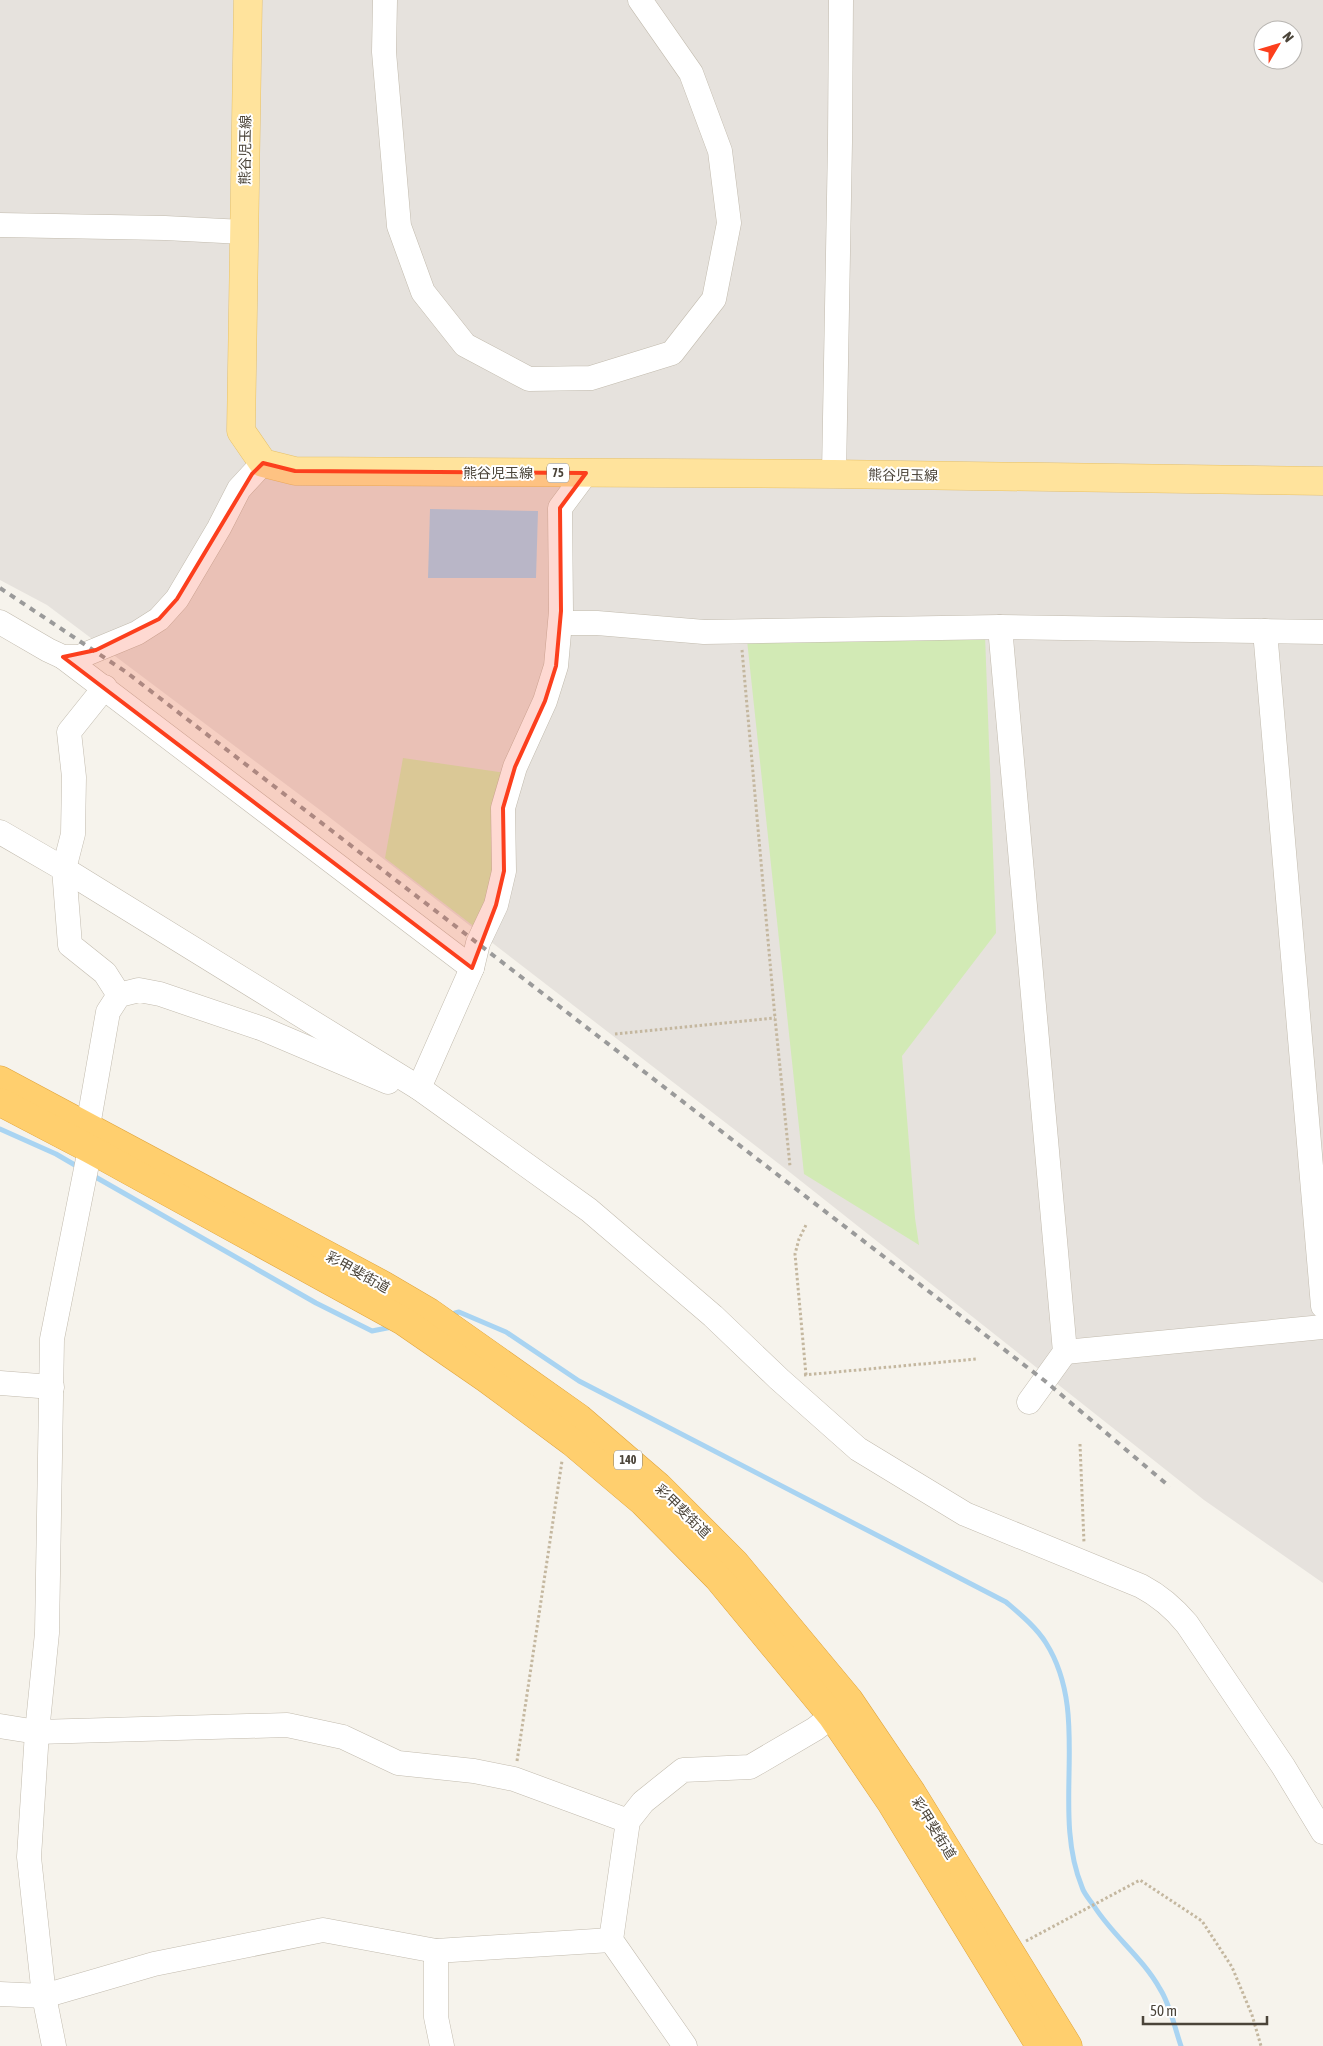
<svg xmlns="http://www.w3.org/2000/svg" width="1323" height="2046" font-family="'Asap Condensed','Noto Sans JP',sans-serif">
<rect width="100%" height="100%" fill="#f6f3ec"/>
<path fill="#e6e2dd" fill-rule="evenodd" d="M0,0h1323v1583l-119,-83 -417,-330 -467,-360 -273,-205 -47,-25zM1263,30h30v30h-30z"/>
<g fill="#d2eab5">
<polygon points="985,635 996,933 902,1056 915,1218 919,1245 804,1174 747,640"/>
<polygon points="403,758 506,773 499,869 476,928 385,858"/>
</g>
<polygon fill="#a9d4f2" points="430,509 538,511 536,578 428,578"/>
<g fill="none" stroke-linecap="round" stroke-linejoin="round">
<g stroke="#a9d4f2" stroke-width="5">
<polyline points="0,1129 56,1154 80,1168"/>
<polyline points="92,1175 316,1303 372,1331 392,1327"/>
<path d="M455,1313l4,-1 47,20 73,49 427,221c14,12 30,25 40,41 46,73 4,166 36,244 2,7 8,13 12,19 19,30 49,52 66,83 10,15 15,40 21,57"/>
</g>
<g stroke="#c2bbae" stroke-width="25">
<g id="minor">
<polyline points="385,0 384,52 399,226 423,292 465,345 529,379 591,378 672,353 714,299 729,223 720,151 691,73 640,0"/>
<polyline points="0,225 165,228 243,232"/>
<polyline points="834,474 840,142 841,0"/>
<polyline points="0,622 48,650 63,657 79,657 137,633 159,619 177,599 219,528 239,489 263,463"/>
<polyline points="561,623 597,623 704,632 1000,627 1323,632"/>
<polyline points="1000,627 1065,1352 1029,1402"/>
<polyline points="1265,631 1323,1306"/>
<polyline points="63,657 472,968"/>
<polyline points="105,687 69,732 74,777 73,834 64,869 70,945 105,973 119,995"/>
<path d="M0,832l64,37 355,219 170,122 124,106 66,63 79,70 107,65 176,72c19,10 32,21 46,38l96,142 40,66"/>
<polyline points="419,1088 472,968 478,943 496,905 504,871 503,808 515,767 545,701 556,666 561,611 560,508 586,473"/>
<polyline points="1065,1352 1323,1327"/>
<polyline points="0,1383 52,1387"/>
<polyline points="0,1726 37,1732 287,1725 343,1737 398,1763 474,1771 514,1779 628,1821"/>
<polyline points="436,1951 436,2017 442,2046"/>
<polyline points="0,1994 44,1996 154,1964 323,1930 436,1951 611,1940"/>
<polyline points="54,2046 44,1996 29,1857 37,1732 47,1633 52,1339 90,1149 88,1126 108,1012 119,995 139,990 160,994 263,1029 388,1082"/>
<polyline points="685,2046 611,1940 628,1821 643,1802 683,1770 750,1767 815,1729 832,1716"/>
</g>
</g>
<g stroke="#e6c16a" stroke-width="29">
<polyline id="major" points="248,0 241,431 263,463 295,471 834,474 1323,481"/>
</g>
<g stroke="#e0a43c" stroke-width="29">
<g id="highway">
<polyline points="0,1080 383,1285 429,1312 579,1418 658,1486 735,1563 849,1700 912,1793 1068,2046"/>
<polyline points="0,1102 90,1149 403,1321 487,1379 572,1442 643,1502 718,1578 832,1716 890,1801 1040,2046"/>
</g>
</g>
<g stroke="#c4b79f" stroke-width="3" stroke-dasharray="2.5 2.5" stroke-linecap="butt">
<polyline points="742,650 775,1018 790,1166"/>
<polyline points="615,1034 775,1018"/>
<polyline points="804,1375 976,1359"/>
<polyline points="806,1375 795,1254 799,1239 806,1225"/>
<polyline points="1080,1444 1084,1543"/>
<polyline points="517,1761 562,1461"/>
<polyline points="1026,1941 1140,1880 1202,1921 1232,1967 1252,2015 1261,2046"/>
</g>
<use href="#minor" stroke="#fff" stroke-width="24"/>
<use href="#major" stroke="#ffe39c" stroke-width="28"/>
<use href="#highway" stroke="#ffcf6e" stroke-width="28"/>
<polyline stroke="#9a9a9a" stroke-width="4" stroke-dasharray="6 6" stroke-linecap="butt" points="0,588 126,672 1045,1381 1170,1487"/>
</g>
<path fill="#fc3f1d" fill-opacity="0.2" stroke="#fc3f1d" stroke-width="4" stroke-linejoin="round" d="M263,463l32,8 291,2 -26,35 1,103 -5,55 -11,35 -30,66 -12,41 1,63 -8,34 -24,63 -409,-311 33,-7 63,-31 18,-20 75,-125z"/>
<g text-anchor="middle" stroke-width="4" stroke-linejoin="round" paint-order="stroke">
<g fill="#fff" stroke="#817c74" stroke-width="1">
<rect x="547" y="463.5" width="22" height="19" rx="4"/>
<rect x="614" y="1450.5" width="28" height="19" rx="4"/>
</g>
<g font-size="12" font-weight="bold" fill="#4b4439">
<text x="558" y="477">75</text>
<text x="628" y="1464">140</text>
</g>
<g font-size="14" fill="#4b4439" stroke="#fff">
<text transform="translate(245 150) rotate(-89)" y="5">熊谷児玉線</text>
<text x="498" y="478">熊谷児玉線</text>
<text transform="translate(903 475) rotate(1)" y="5">熊谷児玉線</text>
<text transform="translate(358 1272) rotate(29)" y="5">彩甲斐街道</text>
<text transform="translate(683 1511) rotate(44)" y="5">彩甲斐街道</text>
<text transform="translate(934 1828) rotate(58)" y="5">彩甲斐街道</text>
</g>
</g>
<g transform="translate(1278 45) rotate(52)"><circle r="24" fill="#ffffff" stroke="#b7b4b0"/>
<path d="M0-4L9 19L0 12L-9 19Z" fill="#fc3f1d"/>
<text y="-8" font-size="14" font-weight="bold" text-anchor="middle" fill="#4b4439">N</text>
</g>
<path d="M1143 2016v8h124v-8" fill="none" stroke="#4b4439" stroke-width="2.5"/>
<text x="1150" y="2016" font-size="15" fill="#4b4439" stroke="#ffffff" stroke-width="4" paint-order="stroke">50 m</text>
</svg>
